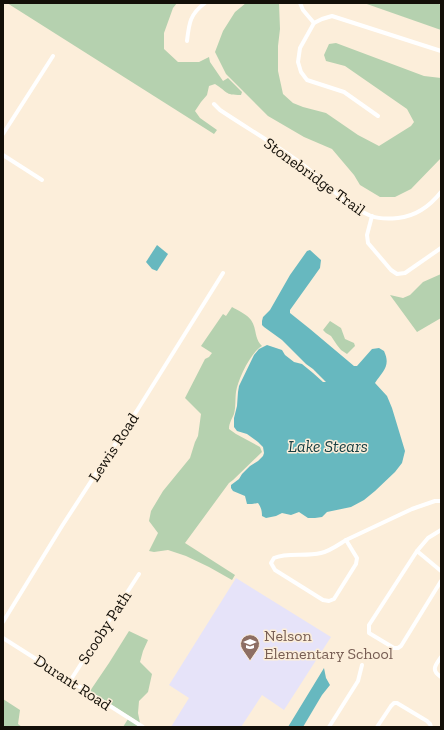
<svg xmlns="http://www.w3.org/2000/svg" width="444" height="730" font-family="'Zilla Slab',serif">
<rect width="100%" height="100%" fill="#fceeda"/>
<polygon fill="#e6e3f9" points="236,578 331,637 284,710 262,695 241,727 171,727 189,698 169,685"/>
<g fill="#b5d1af">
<path d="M7,3h170l-4,5 -9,25v16l14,13h21l10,-5 1,5 13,19 5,-3 14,14 -1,3c-17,0 -13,-3 -26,-11l-6,2 -2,9 -6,7 -6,9 5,7 17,12 -3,4z"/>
<polygon points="246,3 279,3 280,29 278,46 278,71 283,94 293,103 303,107 326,113 358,135 379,146 411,126 414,122 407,109 345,66 326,61 324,55 329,44 336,43 424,76 441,78 441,158 411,189 395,197 380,197 360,185 354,175 332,149 304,137 268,116 226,74 215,52 223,31 235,12"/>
<polygon points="364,3 437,3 441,5 441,30"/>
<polygon points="441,274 441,318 417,332 390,295 403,298 410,295 423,282"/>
<path d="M232,307c5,3 16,8 19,13 6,8 3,19 11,26 -11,6 -24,33 -26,46 -1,7 0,15 -2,22 -2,5 -5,9 -5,15l7,5 24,13 2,5 -29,28 -4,3 -44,60 50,32 -3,5 -23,-13 -23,-11 -18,-6 -14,2 -5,-1 9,-18 -9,-12 2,-10 12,-20 27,-33 5,-16 3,-6 3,-22 -16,-16 20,-39 4,-2 3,-4 -11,-7 22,-32 3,2z"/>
<polygon points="330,321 341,328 345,339 354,343 355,346 347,354 341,350 337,345 331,336 326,333 323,330"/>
<polygon points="129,631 148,640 143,651 140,662 152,674 148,692 139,701 138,713 140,723 90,691 109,663"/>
<polygon points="3,699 20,710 18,724 22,727 3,727"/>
<polygon points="128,719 140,727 123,727"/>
</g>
<g fill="#67b8bf">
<polygon points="157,245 168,254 157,271 152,269 146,262"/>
<path d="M310,250l11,10 -1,8 -30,42v3l20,16 44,37h3l15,-17 7,-1 5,3c7,15 -1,20 -9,32l12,13 5,12 13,43 -3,12 -7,9 -20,19 -11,9 -13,7 -24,5 -5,5 -7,1h-7l-9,-6 -8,3 -9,-2 -6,3 -10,2 -4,-2c0,-5 -1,-9 -4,-13l-6,1h-5l-2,-8 -12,-5 -2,-3v-3l8,-6 3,-5 8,-8 8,-5 5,-5 1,-3 -1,-6 -5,-5 -11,-8 -10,-3 -3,-4v-9l3,-12 1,-14 1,-6 15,-31 5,-6 8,-4 15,5 3,5 9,7 8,2 11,9 10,9h3l-13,-13 -7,-5 -24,-24 -18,-13 -2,-2v-4l1,-4 7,-7 20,-35 17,-24z"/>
<polygon points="324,668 326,678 330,685 322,695 303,727 288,727"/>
</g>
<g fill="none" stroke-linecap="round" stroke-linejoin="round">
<g stroke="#fff" stroke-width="4">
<polyline points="300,3 303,10 314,23"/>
<path d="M187,41c2,-18 3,-27 18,-38"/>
<path d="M214,104l6,6c27,18 56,35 82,54 23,17 42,41 69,52 8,3 18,3 27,2 18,-2 32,-12 43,-26"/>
<polyline points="378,116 344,92 307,80 301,72 298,62 300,48 314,23 322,19 332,16 441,51"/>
<polyline points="3,134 53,56"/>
<polyline points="3,155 42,180"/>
<polyline points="372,216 367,235 368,243 391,270 397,274 405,273 441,248"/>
<path d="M346,540l11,18 -1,6 -22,35 -5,2 -6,-1 -48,-30 -4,-7 3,-5c14,-6 31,-1 47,-5 9,-2 17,-8 25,-13z"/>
<polyline points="346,540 412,509 435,501 441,501"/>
<polyline points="417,551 428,538 441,530"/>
<polyline points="441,571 417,551 369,625 369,633 394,648 398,648 401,646 441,581"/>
<polyline points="3,622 62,526 138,409 223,273"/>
<polyline points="3,638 143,727"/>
<path d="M441,657c-5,8 -11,13 0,20"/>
<polyline points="70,681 139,574"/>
<polyline points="329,727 358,681 362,665"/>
<polyline points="377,727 391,706 394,703 397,703 427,721 430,724 431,727"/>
</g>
</g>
<defs>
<g id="school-pin" transform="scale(1)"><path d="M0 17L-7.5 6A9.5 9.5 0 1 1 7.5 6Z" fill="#8d6e63" stroke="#fceeda"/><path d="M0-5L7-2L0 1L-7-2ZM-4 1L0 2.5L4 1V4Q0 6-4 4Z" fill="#fff"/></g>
</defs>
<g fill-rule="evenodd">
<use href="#school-pin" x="250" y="644"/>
</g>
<g text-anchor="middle" stroke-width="3" stroke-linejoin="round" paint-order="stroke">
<g font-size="16" fill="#130f08" stroke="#fceeda">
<text transform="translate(315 176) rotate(36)" y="6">Stonebridge Trail</text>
<text transform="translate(113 447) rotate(-57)" y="6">Lewis Road</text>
<text transform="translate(104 627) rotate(-57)" y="6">Scooby Path</text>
<text transform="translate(73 682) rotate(33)" y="6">Durant Road</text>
</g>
<g font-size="16" fill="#785e54" stroke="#fceeda" text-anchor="start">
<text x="264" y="641">Nelson<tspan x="264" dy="18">Elementary School</tspan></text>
</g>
<g font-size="17" font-style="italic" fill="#194044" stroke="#fceeda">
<text x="328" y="452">Lake Stears</text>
</g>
</g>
<rect width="444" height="730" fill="none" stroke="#130f08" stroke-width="8"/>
</svg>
